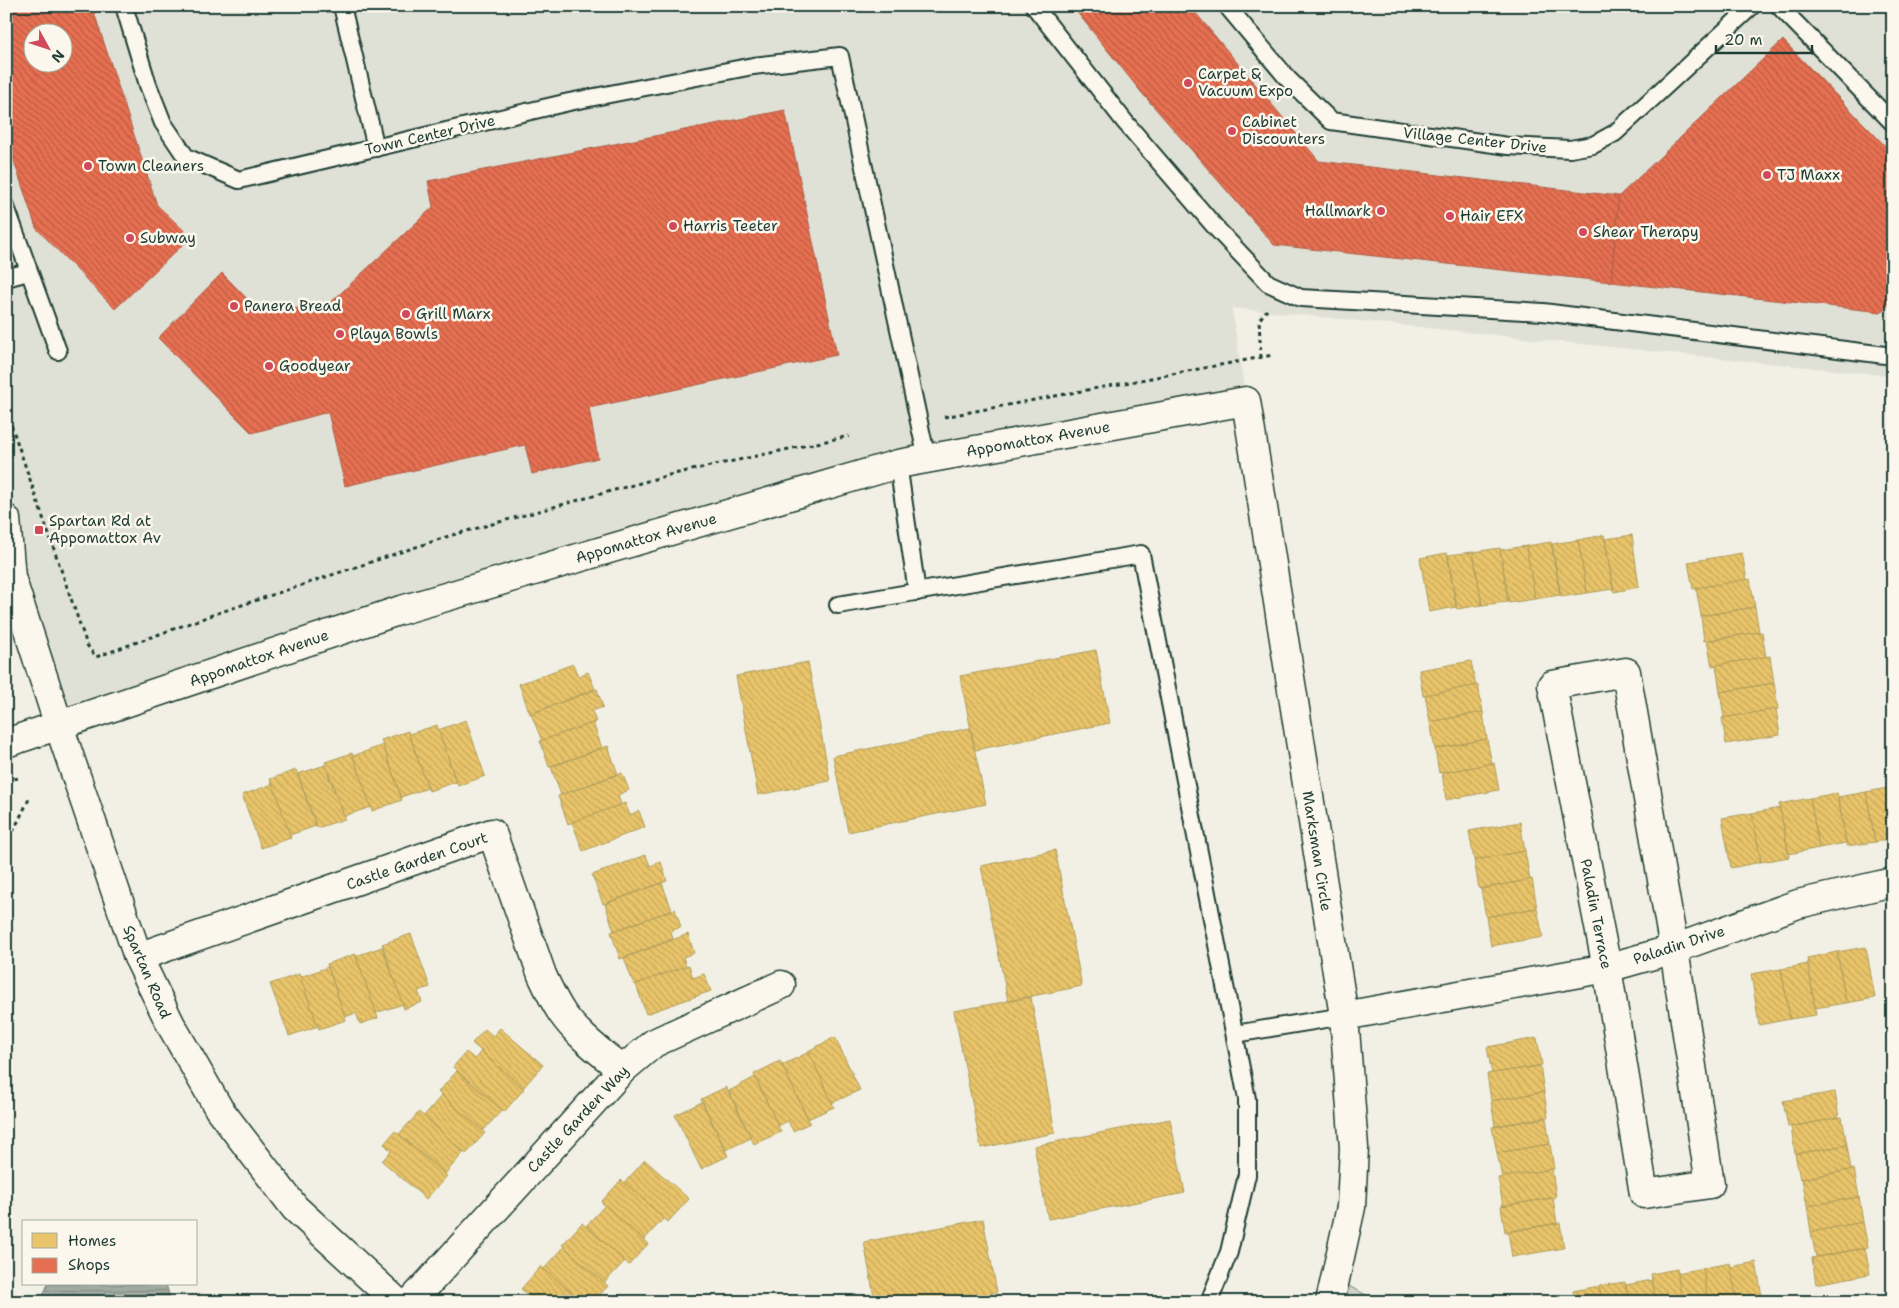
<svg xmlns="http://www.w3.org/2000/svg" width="1899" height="1308" font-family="'Shantell Sans',sans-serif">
<defs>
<pattern id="park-tufts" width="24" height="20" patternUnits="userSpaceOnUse" patternTransform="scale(1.25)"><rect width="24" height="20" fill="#cfd2c8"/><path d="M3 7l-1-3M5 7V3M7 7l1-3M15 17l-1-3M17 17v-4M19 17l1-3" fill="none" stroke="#b1b5ac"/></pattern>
<pattern id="water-rules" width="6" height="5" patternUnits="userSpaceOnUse" patternTransform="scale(1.25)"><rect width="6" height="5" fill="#a2aba1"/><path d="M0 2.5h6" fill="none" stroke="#838c84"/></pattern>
<pattern id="homes-back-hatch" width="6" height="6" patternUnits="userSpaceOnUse" patternTransform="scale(1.25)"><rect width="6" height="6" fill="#e9c46a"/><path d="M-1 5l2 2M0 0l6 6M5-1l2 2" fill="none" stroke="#c7a95c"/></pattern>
<pattern id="shops-back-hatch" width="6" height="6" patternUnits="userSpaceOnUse" patternTransform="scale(1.25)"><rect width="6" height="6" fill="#e76f51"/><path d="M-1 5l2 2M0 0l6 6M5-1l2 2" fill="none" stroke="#bb5c44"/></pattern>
</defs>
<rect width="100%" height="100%" fill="#f2f0e5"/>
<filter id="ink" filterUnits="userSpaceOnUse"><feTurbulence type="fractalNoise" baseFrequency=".02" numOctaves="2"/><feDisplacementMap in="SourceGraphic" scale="10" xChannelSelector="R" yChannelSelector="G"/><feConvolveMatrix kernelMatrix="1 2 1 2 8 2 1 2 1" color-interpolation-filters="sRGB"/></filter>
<g filter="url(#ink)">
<path fill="#e0e1d6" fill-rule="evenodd" d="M6,6h1887v370l-661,-68 14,93 -348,63 -839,262 -53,-163zM32,32h30v30h-30z"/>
<polygon fill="url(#park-tufts)" stroke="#77887e" points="1335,1279 1380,1302 1330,1302"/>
<polygon fill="url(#water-rules)" stroke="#6e7f75" points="48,1284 166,1284 171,1302 40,1302"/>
<g fill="url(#homes-back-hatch)" stroke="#ac9c5a">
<polygon points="1604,535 1613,589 1587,593 1578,540"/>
<polygon points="1632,535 1639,587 1614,592 1605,539"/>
<polygon points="1578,540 1587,593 1561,597 1552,544"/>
<polygon points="1551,542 1560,595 1535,599 1526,546"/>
<polygon points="1526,546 1535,599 1509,603 1500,550"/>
<polygon points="1500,548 1508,602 1482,605 1473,552"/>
<polygon points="1473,552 1482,605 1457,609 1448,555"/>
<polygon points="1447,553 1456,607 1429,612 1420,558"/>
<polygon points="1742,553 1747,580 1693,589 1688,562"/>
<polygon points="1750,579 1755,607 1701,616 1696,588"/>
<polygon points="1755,607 1759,632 1704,641 1701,616"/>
<polygon points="1759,632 1762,632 1766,657 1712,666 1707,641"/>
<polygon points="1096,650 1110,723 975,750 960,676"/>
<polygon points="1770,656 1774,683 1720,692 1716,665"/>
<polygon points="1471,661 1476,686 1423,696 1419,670"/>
<polygon points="808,662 830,781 758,795 736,676"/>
<polygon points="573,664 578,676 588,672 595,689 530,714 519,684"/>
<polygon points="1774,683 1778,709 1724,718 1720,692"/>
<polygon points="1478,685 1483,712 1430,722 1425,695"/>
<polygon points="597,689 603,707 592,711 596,722 542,741 531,714"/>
<polygon points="1776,709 1780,735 1726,744 1722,718"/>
<polygon points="1483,712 1487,739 1435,749 1430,722"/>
<polygon points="466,720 485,776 458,786 438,730"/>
<polygon points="593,723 602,748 549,767 540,741"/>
<polygon points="437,725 456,782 429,791 409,734"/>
<polygon points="970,728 986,804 848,832 833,756"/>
<polygon points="408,731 428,788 401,797 381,740"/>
<polygon points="1487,739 1492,764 1439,773 1435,749"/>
<polygon points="383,745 402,800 372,811 353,756"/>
<polygon points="608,746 618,774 561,795 551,767"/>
<polygon points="352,753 371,807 344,816 325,762"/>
<polygon points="1494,763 1499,790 1446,800 1442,773"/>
<polygon points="325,765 345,819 317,828 298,774"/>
<polygon points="296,770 316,826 290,835 270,779"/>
<polygon points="622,773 629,790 618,795 621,805 568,824 558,796"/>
<polygon points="273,784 291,838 261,848 242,795"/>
<polygon points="1893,787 1893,838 1875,842 1866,792"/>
<polygon points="1866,792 1875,842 1847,846 1838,797"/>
<polygon points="1837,793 1846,843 1819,848 1810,798"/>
<polygon points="1810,798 1819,848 1789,854 1779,804"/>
<polygon points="625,803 630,815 639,811 645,827 583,851 572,822"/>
<polygon points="1780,808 1789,857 1761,862 1752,813"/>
<polygon points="1752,813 1761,862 1731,868 1722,818"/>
<polygon points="1520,822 1525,851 1474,860 1469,831"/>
<polygon points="1055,850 1082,986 1008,1001 981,866"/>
<polygon points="1525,851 1530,880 1479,889 1474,860"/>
<polygon points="646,855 650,866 661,862 667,881 603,904 592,875"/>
<polygon points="1532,879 1537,908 1486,917 1481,889"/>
<polygon points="662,883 672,910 614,931 605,904"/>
<polygon points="1537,908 1543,937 1491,946 1486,917"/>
<polygon points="675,909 681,927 671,931 673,939 620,959 611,932"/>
<polygon points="411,934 430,987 418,991 422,1002 404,1009 382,944"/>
<polygon points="688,934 694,953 683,957 686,966 634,985 624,958"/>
<polygon points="382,947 403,1004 376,1013 356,956"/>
<polygon points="1866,947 1875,998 1846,1003 1837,952"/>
<polygon points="1837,952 1846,1003 1815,1008 1807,958"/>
<polygon points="355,954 378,1018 360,1024 356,1013 345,1017 327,964"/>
<polygon points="1808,964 1816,1015 1790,1019 1781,969"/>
<polygon points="689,965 693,978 704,974 711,991 646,1014 636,984"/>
<polygon points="328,967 346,1020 319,1029 300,977"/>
<polygon points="1781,969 1790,1019 1759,1025 1751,974"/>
<polygon points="299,974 318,1026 289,1036 270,984"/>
<polygon points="1031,997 1055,1133 981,1148 954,1011"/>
<polygon points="500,1028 543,1065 523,1088 472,1043 485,1029 493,1036"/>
<polygon points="835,1037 860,1090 832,1103 808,1051"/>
<polygon points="1537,1038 1542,1065 1492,1074 1487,1047"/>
<polygon points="481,1051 524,1089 504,1112 453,1067 466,1052 475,1059"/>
<polygon points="809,1052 834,1107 808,1119 782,1065"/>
<polygon points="780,1061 810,1123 793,1131 788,1121 778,1126 754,1074"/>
<polygon points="1540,1066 1544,1092 1491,1101 1487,1074"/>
<polygon points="457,1071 502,1110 483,1131 438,1092"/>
<polygon points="755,1077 781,1132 754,1144 729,1091"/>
<polygon points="726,1087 751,1138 726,1150 701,1099"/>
<polygon points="1544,1092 1548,1117 1495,1126 1491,1101"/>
<polygon points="1835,1092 1839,1118 1788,1127 1783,1101"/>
<polygon points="442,1095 485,1133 466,1154 423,1117"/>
<polygon points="702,1102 728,1156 701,1169 675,1115"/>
<polygon points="419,1112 464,1152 445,1174 399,1134"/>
<polygon points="1842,1117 1847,1145 1795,1154 1791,1127"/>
<polygon points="1546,1118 1550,1144 1497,1153 1492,1127"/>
<polygon points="1170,1119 1185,1193 1048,1219 1034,1146"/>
<polygon points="395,1131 447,1176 426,1199 382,1161 391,1151 384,1144"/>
<polygon points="1550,1144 1554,1169 1502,1178 1497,1153"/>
<polygon points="1847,1145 1851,1170 1800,1179 1795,1154"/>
<polygon points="645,1160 689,1199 668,1222 624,1183"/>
<polygon points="1552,1169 1556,1197 1503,1206 1498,1178"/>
<polygon points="1854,1169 1859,1197 1807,1206 1802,1179"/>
<polygon points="621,1180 664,1218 644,1240 601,1202"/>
<polygon points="1859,1197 1863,1222 1811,1232 1807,1206"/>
<polygon points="1553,1198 1557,1223 1505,1232 1501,1206"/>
<polygon points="605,1205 648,1244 629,1265 586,1226"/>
<polygon points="983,1219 997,1292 951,1302 875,1302 864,1242"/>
<polygon points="1863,1222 1868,1247 1816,1257 1811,1232"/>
<polygon points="582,1223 625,1261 604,1283 562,1245"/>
<polygon points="1560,1223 1564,1248 1512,1257 1508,1232"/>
<polygon points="564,1247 608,1286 593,1302 582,1302 544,1269"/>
<polygon points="1865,1248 1870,1274 1816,1284 1812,1258"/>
<polygon points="1756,1262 1763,1302 1737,1302 1730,1267"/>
<polygon points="1730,1263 1737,1302 1708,1302 1703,1268"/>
<polygon points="541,1266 544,1269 582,1302 535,1302 521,1289"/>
<polygon points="1703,1268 1708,1302 1682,1302 1677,1273"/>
<polygon points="1677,1269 1682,1302 1656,1302 1651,1274"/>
<polygon points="1652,1280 1656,1302 1629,1302 1626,1285"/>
<polygon points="1625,1282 1629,1302 1602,1302 1599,1286"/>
<polygon points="1599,1286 1602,1302 1575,1302 1573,1291"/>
</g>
<g fill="url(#shops-back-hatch)" stroke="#ab6048" fill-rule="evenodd">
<path d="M6,6h86l65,199 34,32 -76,72 -79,-81 -30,-91zM32,32h30v30h-30z"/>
<polygon points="1072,6 1190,6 1319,161 1619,196 1611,282 1274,245 1141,92"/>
<polygon points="1783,40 1893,154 1893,301 1881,312 1611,282 1619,196"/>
<polygon points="785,110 837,355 589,408 598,458 532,474 525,445 345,486 328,412 252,433 158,338 222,273 260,312 328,305 433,207 428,181"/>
</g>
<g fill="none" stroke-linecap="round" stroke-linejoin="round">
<g stroke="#1f3d34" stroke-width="20">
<g id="service">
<polyline points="124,6 148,85 163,123 186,157 239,180 569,102 753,66 840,56 927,459"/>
<polyline points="342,6 376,148"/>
<polyline points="1034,6 1125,122 1216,228 1268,283 1301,298 1543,312 1893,356"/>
<polyline points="1227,6 1288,79 1331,121 1508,146 1570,149 1593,145 1615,133 1752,6"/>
<polyline points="1779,6 1893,123"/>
<polyline points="6,207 58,351"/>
<polyline points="6,278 28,272"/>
<polyline points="898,464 917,592"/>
<polyline points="838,605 1141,554 1247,1099 1247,1175 1229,1252 1209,1302"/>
<polyline points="1235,1034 1344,1016"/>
</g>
</g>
<g stroke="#1f3d34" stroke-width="31">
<g id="minor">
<polygon points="1626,672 1674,949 1710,1184 1644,1194 1607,968 1552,685"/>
<polyline points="6,743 398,611 898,464 1246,401 1344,1016 1354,1148 1351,1207 1330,1302"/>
<path d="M138,957l354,-124 50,142c6,13 12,26 20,38 16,23 40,40 60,57"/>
<polyline points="1344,1016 1607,968 1674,949 1798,904 1893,882"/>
<polyline points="411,1302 622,1070 654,1043 781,985"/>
</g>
</g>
<g stroke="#1f3d34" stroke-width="31">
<polyline id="tertiary" points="6,519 11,577 59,726 138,957 171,1025 219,1109 295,1208 397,1302"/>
</g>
<g stroke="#1f3d34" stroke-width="3" stroke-dasharray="4 4" stroke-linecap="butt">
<polyline points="1261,358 1259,320 1267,310"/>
<polyline points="6,410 87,645 96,657 215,614 449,536 669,475 849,436"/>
<polyline points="944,417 1273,355"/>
<polyline points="6,780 20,778"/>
<polyline points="6,846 29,799"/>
</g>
<use href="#service" stroke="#fbf7ec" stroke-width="16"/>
<use href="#minor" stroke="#fbf7ec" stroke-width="28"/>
<use href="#tertiary" stroke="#fbf7ec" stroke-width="28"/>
</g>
</g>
<g fill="#d1495b" stroke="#fbf7ec" stroke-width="2">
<circle cx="1188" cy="83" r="5"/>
<circle cx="1232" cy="131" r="5"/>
<circle cx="88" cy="166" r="5"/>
<circle cx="1767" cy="175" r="5"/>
<circle cx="1381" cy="211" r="5"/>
<circle cx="1450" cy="216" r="5"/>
<circle cx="673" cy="226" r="5"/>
<circle cx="1583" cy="232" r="5"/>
<circle cx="130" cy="238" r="5"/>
<circle cx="234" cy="306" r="5"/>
<circle cx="406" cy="314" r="5"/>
<circle cx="340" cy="334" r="5"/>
<circle cx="269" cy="366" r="5"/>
<rect x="34" y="525" width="10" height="10" rx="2.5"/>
</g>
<g text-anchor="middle" stroke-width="5" stroke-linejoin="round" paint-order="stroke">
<g font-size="15" fill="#1f3d34" stroke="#fbf7ec" text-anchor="start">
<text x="1198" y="79">Carpet &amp;<tspan x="1198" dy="17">Vacuum Expo</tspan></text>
<text x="1242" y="127">Cabinet<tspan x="1242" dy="17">Discounters</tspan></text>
<text x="98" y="171">Town Cleaners</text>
<text x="1777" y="180">TJ Maxx</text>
<text x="1371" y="216" text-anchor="end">Hallmark</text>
<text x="1460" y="221">Hair EFX</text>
<text x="683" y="231">Harris Teeter</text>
<text x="1593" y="237">Shear Therapy</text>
<text x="140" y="243">Subway</text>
<text x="244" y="311">Panera Bread</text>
<text x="416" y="319">Grill Marx</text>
<text x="350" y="339">Playa Bowls</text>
<text x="279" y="371">Goodyear</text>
<text x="49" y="526">Spartan Rd at<tspan x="49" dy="17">Appomattox Av</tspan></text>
</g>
<g font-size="15" fill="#1f3d34" stroke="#fbf7ec">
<text transform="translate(430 135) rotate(-13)" y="5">Town Center Drive</text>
<text transform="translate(1475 140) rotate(6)" y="5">Village Center Drive</text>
<text transform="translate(1038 439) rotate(-10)" y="5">Appomattox Avenue</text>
<text transform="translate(646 538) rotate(-16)" y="5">Appomattox Avenue</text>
<text transform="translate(259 658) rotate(-19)" y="5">Appomattox Avenue</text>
<text transform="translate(1317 851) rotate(81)" y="5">Marksman Circle</text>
<text transform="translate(417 861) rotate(-19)" y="5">Castle Garden Court</text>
<text transform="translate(1596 914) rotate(79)" y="5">Paladin Terrace</text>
<text transform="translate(1679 945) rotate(-18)" y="5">Paladin Drive</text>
<text transform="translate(147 972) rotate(67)" y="5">Spartan Road</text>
<text transform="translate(578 1119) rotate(-47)" y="5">Castle Garden Way</text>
</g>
</g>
<rect width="1899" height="1308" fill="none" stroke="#fbf7ec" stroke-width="25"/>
<rect x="12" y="12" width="1874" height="1283" fill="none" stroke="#1f3d34" stroke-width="2" filter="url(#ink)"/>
<rect x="22" y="1220" width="175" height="65" fill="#fbf7ec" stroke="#a3ada2"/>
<rect x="32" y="1233" width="25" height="15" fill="#e9c46a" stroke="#a3ada2"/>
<text x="68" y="1246" font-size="15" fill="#1f3d34">Homes</text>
<rect x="32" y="1258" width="25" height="15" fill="#e76f51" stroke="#a3ada2"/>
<text x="68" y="1270" font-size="15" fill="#1f3d34">Shops</text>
<g transform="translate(48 48) rotate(130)"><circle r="24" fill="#fbf7ec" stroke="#a3ada2"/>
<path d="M0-4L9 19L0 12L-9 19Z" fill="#d1495b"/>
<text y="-8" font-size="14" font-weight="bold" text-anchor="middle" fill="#1f3d34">N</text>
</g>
<path d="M1716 45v8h96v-8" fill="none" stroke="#1f3d34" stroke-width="2.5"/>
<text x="1724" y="45" font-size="15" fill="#1f3d34" stroke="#fbf7ec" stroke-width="4" paint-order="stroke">20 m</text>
</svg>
